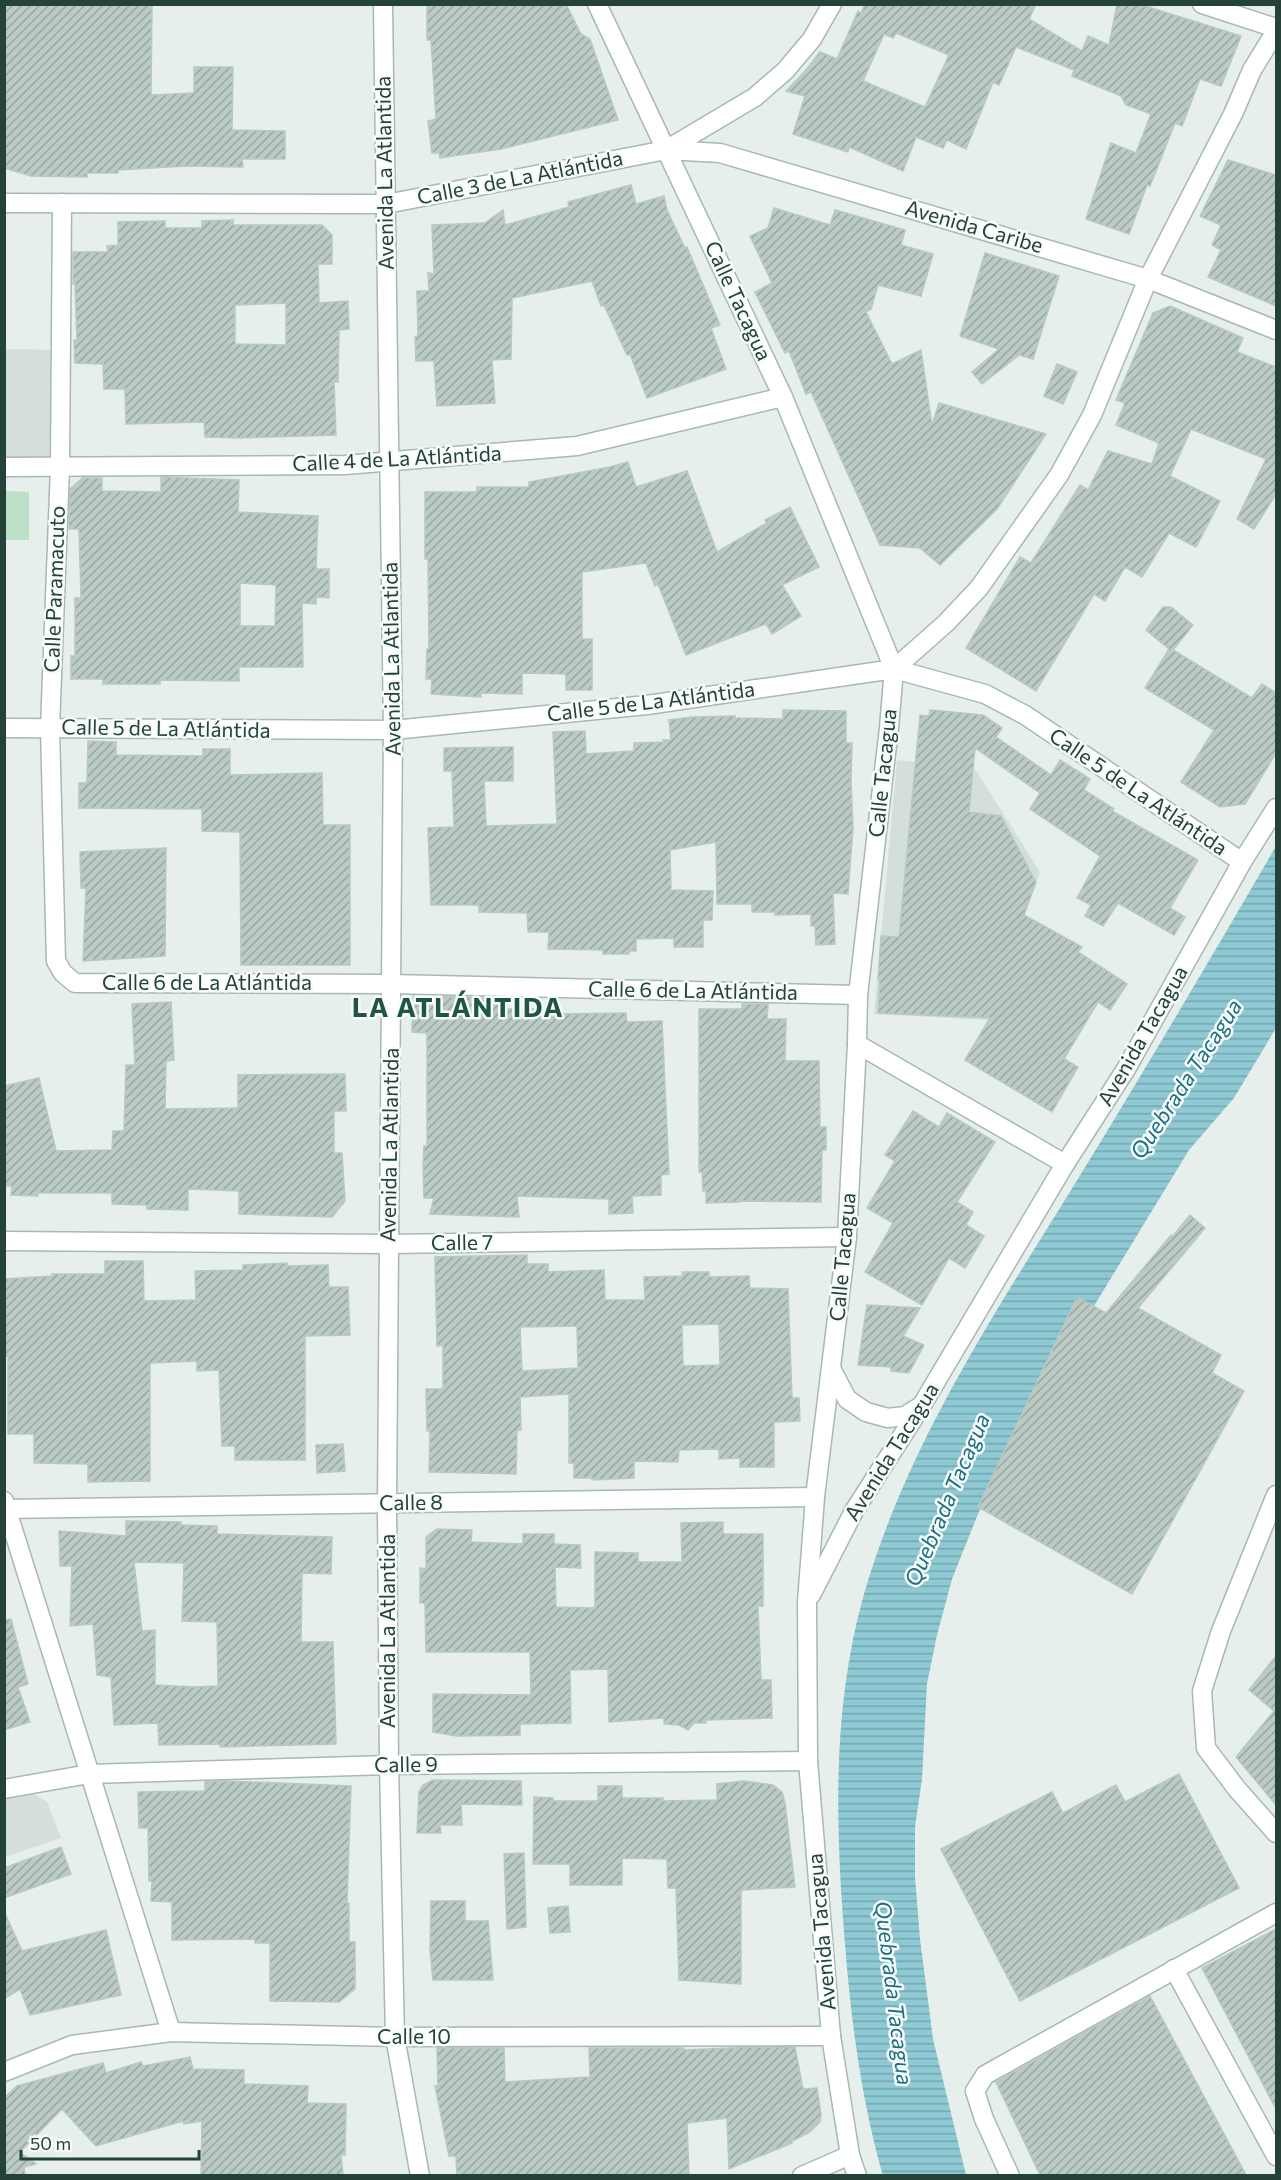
<svg xmlns="http://www.w3.org/2000/svg" width="1281" height="2180" font-family="Commissioner,sans-serif">
<defs>
<pattern id="water-rules" width="6" height="5" patternUnits="userSpaceOnUse" patternTransform="scale(1.5)"><rect width="6" height="5" fill="#8ec9d4"/><path d="M0 2.5h6" fill="none" stroke="#74a5ad"/></pattern>
<pattern id="building-hatch" width="6" height="6" patternUnits="userSpaceOnUse" patternTransform="scale(1.5)"><rect width="6" height="6" fill="#bbcac4"/><path d="M-1 1l2-2M0 6l6-6M5 7l2-2" fill="none" stroke="#98a6a0"/></pattern>
</defs>
<rect width="100%" height="100%" fill="#e6efeb"/>
<g fill="#d4dfda">
<polygon points="5,349 61,350 60,460 5,459"/>
<polygon points="897,760 976,770 1040,872 988,1020 874,1014"/>
<polygon points="16,1789 34,1794 47,1802 61,1838 5,1857 4,1792"/>
</g>
<polygon fill="#bfe0c8" points="5,491 29,492 29,540 5,540"/>
<path fill="url(#water-rules)" d="M1276,846v182l-42,70 -45,52 -109,179 -47,71 -55,114 -26,65 -15,56 -10,49 -5,95 -7,48v50l5,62 13,100 33,136 -83,1c-24,-84 -34,-172 -40,-258 -8,-109 -9,-218 21,-324 42,-145 125,-272 204,-399 71,-115 140,-232 208,-349z"/>
<g fill="url(#building-hatch)" stroke="#b8c9c2" stroke-width="1.5" fill-rule="evenodd">
<polygon points="4,4 152,4 151,95 194,93 194,67 233,67 232,130 285,131 285,159 242,159 243,167 186,166 118,170 118,173 87,173 87,177 31,176 4,168"/>
<polygon points="427,4 566,4 581,34 590,39 618,120 501,149 440,158 439,153 432,153 428,121 436,119 431,40 427,40"/>
<path d="M865,4h171l-7,15 53,32 6,-15 21,9 8,-41h22l102,32 -20,50 -21,-7 -18,47 -7,-3 -25,63 -3,-1 -18,49 -43,-15 25,-76 25,10 15,-39 -25,-9 -5,-9 -49,-20 2,-6 -58,-23 -17,38 -6,-3 -27,67 -19,-9 -4,8 -27,-11 -13,34 -54,-24 -1,5 -55,-18 12,-38 -19,-5 20,-21 14,-18 17,7 21,-48 3,2zM896,33l53,22 -24,52 -62,-26 21,-47 9,4z"/>
<polygon points="1228,160 1276,175 1276,306 1208,277 1221,250 1212,245 1221,225 1200,216"/>
<polygon points="631,185 636,204 664,196 667,210 685,248 687,247 720,325 711,328 726,369 647,398 630,354 627,355 604,305 601,306 592,281 512,298 511,359 492,360 495,403 437,406 434,361 416,361 415,337 418,336 417,291 429,291 428,273 434,274 432,225 485,223 503,210 505,225 569,207 568,202"/>
<polygon points="774,208 830,225 835,210 905,230 901,245 933,254 921,296 878,285 871,309 866,312 892,364 921,350 932,425 939,403 1046,434 997,509 940,565 920,548 880,545 811,392 806,394 789,351 785,353 755,292 772,283 750,236 768,228"/>
<path d="M233,220v5h89l10,10v29h-14l1,39 29,-2 1,28 -10,1 -1,52h-4l2,53 -97,3 -34,-1 -1,-15 -78,2 -1,-35h-21l-1,-25 -28,-1 -1,-23h3l-2,-56h-2v-32h35l-1,-6 11,-1v-23l47,-1v7h37v-7zM286,303v42l-51,-1v-39z"/>
<polygon points="985,253 1059,276 1033,359 1019,355 982,384 972,372 999,349 960,336"/>
<polygon points="1170,306 1243,338 1237,352 1276,367 1276,494 1254,529 1237,519 1266,459 1191,429 1170,476 1220,501 1196,547 1169,533 1142,577 1125,567 1105,601 1094,594 1036,691 966,648 1020,557 1031,563 1080,485 1088,490 1108,451 1152,464 1159,443 1116,425 1125,403 1116,400 1153,313"/>
<polygon points="1057,364 1077,372 1063,404 1044,396"/>
<polygon points="628,462 636,487 687,471 717,552 767,523 765,520 790,507 819,567 782,585 801,616 772,634 766,624 686,655 658,584 655,586 646,563 582,572 582,639 592,639 592,690 566,690 566,674 522,673 522,694 481,693 481,697 431,694 432,679 426,679 427,649 429,649 428,559 425,559 425,492 477,492 477,487 529,487 529,482 610,467"/>
<path d="M161,477l78,3 -1,32 80,4 -2,53h13v29l-13,-1v7l-14,-1 1,64h-64v14l-79,-1v4h-57v-5h-32v-23h4v-58h6l-2,-69h-10l1,-40 12,-11h20v13l59,1zM240,583l36,2 -1,41h-35z"/>
<polygon points="1163,607 1171,607 1193,625 1173,650 1252,698 1262,684 1276,693 1276,753 1245,804 1220,807 1181,782 1214,730 1145,688 1169,649 1146,630"/>
<polygon points="783,710 846,711 846,743 852,743 851,780 853,827 848,894 833,893 835,944 816,945 815,926 811,926 811,914 775,915 775,912 752,912 752,904 717,904 716,842 670,850 671,890 713,891 712,920 703,920 703,947 674,947 674,938 636,939 636,951 629,951 629,954 603,954 603,950 548,949 549,932 528,932 527,913 479,912 479,905 431,905 428,828 454,827 452,771 444,771 444,748 513,747 513,781 484,781 486,826 557,824 553,732 585,731 586,754 634,751 634,743 664,742 663,740 671,740 669,720 693,717 735,716 735,718 783,719"/>
<polygon points="930,710 983,715 1002,728 996,737 1051,775 1060,760 1090,779 1084,790 1114,809 1112,811 1198,860 1170,908 1185,917 1174,935 1118,903 1103,926 1085,916 1091,905 1077,898 1100,856 1030,809 1040,793 975,748 969,812 1001,816 1036,882 1024,915 1082,947 1078,952 1127,984 1110,1010 1098,1002 1064,1059 1078,1067 1052,1112 965,1060 990,1018 878,1013 880,979 878,979 881,936 899,937 920,715 929,716"/>
<polygon points="88,741 116,742 116,755 203,756 203,749 230,749 230,775 322,773 323,825 350,825 350,965 241,965 240,832 202,831 202,809 79,808 79,783 87,783"/>
<polygon points="166,848 165,956 83,961 86,888 81,888 80,852"/>
<polygon points="413,996 507,998 507,1009 561,1009 561,1014 626,1013 627,1022 662,1021 669,1174 661,1175 661,1195 632,1196 633,1213 609,1214 609,1199 517,1196 519,1217 430,1214 434,1198 424,1198 423,1168 424,1146 427,1146 427,1033 412,1032"/>
<polygon points="171,1002 174,1060 166,1061 165,1109 238,1108 238,1075 345,1074 346,1111 334,1111 334,1153 342,1153 345,1201 332,1217 239,1214 239,1191 188,1189 188,1210 147,1209 147,1205 112,1204 112,1193 38,1193 38,1196 11,1195 12,1186 4,1186 4,1086 39,1078 56,1151 112,1150 113,1131 124,1131 126,1065 135,1065 132,1004"/>
<polygon points="742,1004 768,1004 767,1019 786,1019 785,1061 819,1061 820,1127 826,1127 826,1150 822,1150 821,1202 740,1201 740,1202 706,1203 706,1191 703,1191 702,1172 699,1172 699,1009 742,1009"/>
<polygon points="913,1111 939,1127 947,1113 995,1142 957,1202 973,1212 966,1225 984,1236 965,1268 949,1258 922,1305 865,1272 893,1223 867,1208 895,1161 885,1155"/>
<polygon points="1190,1215 1205,1228 1138,1308 1221,1355 1212,1373 1244,1391 1132,1594 978,1507 1077,1297 1106,1313 1171,1235 1172,1237"/>
<path d="M527,1255v9h21v8l56,-2 1,30h40l-1,-23 39,-1 -1,-4h27v5l40,-1 1,12 38,1 4,109h7l1,23 -26,1v45h-34v-9l-21,1v-10l-40,1 -1,12 -44,-1v17l-42,2v-2h-18v-15h-5v-69l-49,3 1,33h-4l-1,44 -87,-2 1,-42 -3,1 -1,-42h17v-44l-6,1 -2,-89zM719,1324l1,41 -37,1 -1,-41zM577,1326l1,42 -56,3 -2,-44z"/>
<polygon points="105,1261 143,1261 144,1301 196,1300 195,1271 243,1270 243,1265 287,1263 287,1266 328,1265 329,1287 348,1287 350,1335 305,1336 305,1460 235,1460 235,1446 222,1446 219,1370 197,1371 197,1361 150,1363 150,1481 88,1482 88,1464 34,1463 34,1434 8,1434 8,1356 4,1356 4,1279 52,1276 52,1274 105,1274"/>
<polygon points="867,1305 920,1308 903,1336 924,1345 909,1373 891,1371 891,1367 858,1365"/>
<polygon points="343,1444 345,1471 317,1473 316,1445"/>
<path d="M126,1521l55,1v3l36,1v8l115,3 -1,37 -29,-1 -1,69h32l3,102 -116,3v-3l-61,1 -1,-22 -44,2 -3,-48 -14,-2 -4,-51 -23,2 2,-60h-12l-1,-35 67,5zM134,1562l50,1 -2,58 35,1 1,64 -24,1 -39,-2v-55l-13,1z"/>
<polygon points="723,1522 723,1534 763,1534 763,1606 758,1606 761,1680 771,1680 772,1718 706,1720 706,1723 694,1723 688,1730 679,1725 664,1724 664,1718 609,1722 608,1669 570,1670 571,1723 520,1724 520,1735 457,1736 433,1732 433,1694 531,1695 530,1652 426,1652 425,1603 420,1603 420,1568 426,1569 426,1537 437,1529 472,1530 471,1542 523,1544 523,1534 554,1534 554,1544 580,1545 581,1568 555,1567 556,1607 595,1608 595,1552 638,1553 638,1562 682,1562 681,1523"/>
<polygon points="11,1619 28,1684 18,1687 30,1722 4,1730 4,1620"/>
<polygon points="1276,1656 1276,1805 1236,1757 1274,1711 1249,1690"/>
<polygon points="1179,1774 1239,1888 1020,2001 941,1849 1052,1792 1063,1813 1116,1785 1125,1802"/>
<polygon points="433,1780 521,1781 522,1805 461,1804 462,1825 440,1825 441,1833 417,1833 419,1792 423,1785"/>
<polygon points="226,1781 351,1786 347,1903 349,1903 349,1942 355,1942 355,1989 339,2002 270,2001 270,1943 255,1943 255,1939 172,1940 172,1902 151,1901 152,1881 149,1881 148,1828 139,1828 138,1792 205,1791 205,1782"/>
<polygon points="744,1781 773,1785 782,1792 785,1803 795,1887 741,1890 741,1984 679,1980 676,1888 668,1888 667,1859 622,1858 622,1885 570,1885 570,1864 533,1864 534,1797 553,1798 553,1801 598,1801 598,1786 622,1786 622,1798 663,1798 663,1801 717,1800 717,1784"/>
<polygon points="61,1847 71,1874 4,1898 4,1868"/>
<polygon points="524,1853 526,1927 507,1929 504,1854"/>
<polygon points="431,1901 465,1901 465,1921 488,1921 493,1980 433,1980 430,1950"/>
<polygon points="568,1906 570,1932 550,1933 548,1908"/>
<polygon points="4,1911 22,1951 106,1930 121,1995 30,2015 20,1989 4,1999"/>
<polygon points="1276,1929 1276,2109 1202,1968"/>
<polygon points="1150,1996 1246,2175 1040,2175 996,2082"/>
<polygon points="753,2047 795,2047 803,2089 817,2088 821,2114 820,2122 810,2132 792,2141 792,2143 729,2169 727,2118 687,2123 689,2175 457,2175 456,2156 449,2156 435,2086 438,2086 437,2048 504,2048 505,2082 590,2077 589,2048 684,2048 684,2050"/>
<polygon points="190,2057 193,2069 244,2070 244,2084 308,2086 307,2103 346,2104 345,2155 341,2155 343,2175 201,2175 202,2121 184,2124 183,2121 96,2146 62,2109 20,2152 36,2164 24,2167 25,2175 4,2175 4,2098 17,2086 103,2063 106,2073 141,2062 143,2066"/>
</g>
<g fill="none" stroke-linecap="round" stroke-linejoin="round">
<g stroke="#a8b8b2" stroke-width="21">
<g id="minor">
<polyline points="383,4 393,730 387,1504 389,1765 395,2037 420,2176"/>
<polyline points="597,4 783,397 894,669 889,728 858,995 857,1044 847,1237 815,1497 807,1602 808,1761 831,2036 850,2155 857,2176"/>
<polyline points="1202,4 1276,28"/>
<polyline points="666,150 720,153 1148,279 1276,330"/>
<polyline points="4,203 386,204 666,150 755,97 785,71 812,39 832,4"/>
<polyline points="62,203 60,467 50,728 56,961 63,973 75,983 392,984 858,995"/>
<polyline points="4,467 345,465 577,446 783,397"/>
<polyline points="894,669 946,623 979,588 1059,475 1092,415 1148,279 1233,114 1252,70 1276,31"/>
<polyline points="4,728 393,730 647,705 894,669 985,694 1025,715 1242,862"/>
<polyline points="857,1044 1065,1164"/>
<polyline points="4,1241 389,1244 847,1237"/>
<polyline points="832,1370 847,1399 866,1412 888,1418 905,1416 921,1406"/>
<polyline points="1276,1495 1221,1631 1202,1691 1206,1748 1237,1789 1276,1833"/>
<polyline points="4,1501 171,2032"/>
<polyline points="4,1509 815,1497"/>
<polyline points="811,1595 854,1511 922,1405 1065,1164 1126,1069 1242,862 1276,808"/>
<polyline points="4,1789 89,1774 389,1765 808,1761"/>
<polyline points="1174,1969 1276,2156"/>
<polyline points="4,2072 72,2045 171,2032 395,2037 831,2036"/>
<polyline points="802,2176 850,2155"/>
<polyline points="1010,2176 984,2119 975,2091 985,2075 1276,1913"/>
</g>
</g>
<use href="#minor" stroke="#fff" stroke-width="18"/>
</g>
<g text-anchor="middle" stroke-width="5" stroke-linejoin="round" paint-order="stroke">
<g font-size="21" fill="#24423a" stroke="#f7fbf9">
<text transform="translate(385 173) rotate(-91)" y="7">Avenida La Atlantida</text>
<text transform="translate(520 178) rotate(-11)" y="7">Calle 3 de La Atlántida</text>
<text transform="translate(974 227) rotate(16)" y="7">Avenida Caribe</text>
<text transform="translate(738 301) rotate(65)" y="7">Calle Tacagua</text>
<text transform="translate(397 459) rotate(-3)" y="7">Calle 4 de La Atlántida</text>
<text transform="translate(55 589) rotate(-88)" y="7">Calle Paramacuto</text>
<text transform="translate(392 659) rotate(-91)" y="7">Avenida La Atlantida</text>
<text transform="translate(651 702) rotate(-7)" y="7">Calle 5 de La Atlántida</text>
<text transform="translate(166 729) rotate(1)" y="7">Calle 5 de La Atlántida</text>
<text transform="translate(883 773) rotate(-84)" y="7">Calle Tacagua</text>
<text transform="translate(1138 792) rotate(34)" y="7">Calle 5 de La Atlántida</text>
<text x="207" y="990">Calle 6 de La Atlántida</text>
<text transform="translate(693 991) rotate(1)" y="7">Calle 6 de La Atlántida</text>
<text transform="translate(1143 1036) rotate(-60)" y="7">Avenida Tacagua</text>
<text transform="translate(390 1145) rotate(-89)" y="7">Avenida La Atlantida</text>
<text transform="translate(462 1243) rotate(-1)" y="7">Calle 7</text>
<text transform="translate(843 1257) rotate(-85)" y="7">Calle Tacagua</text>
<text transform="translate(892 1452) rotate(-58)" y="7">Avenida Tacagua</text>
<text transform="translate(411 1503) rotate(-1)" y="7">Calle 8</text>
<text transform="translate(388 1631) rotate(-90)" y="7">Avenida La Atlantida</text>
<text transform="translate(406 1765) rotate(-1)" y="7">Calle 9</text>
<text transform="translate(822 1932) rotate(-95)" y="7">Avenida Tacagua</text>
<text x="414" y="2044">Calle 10</text>
</g>
<g font-size="22" font-style="italic" fill="#1c6f80" stroke="#f7fbf9">
<text transform="translate(1186 1079) rotate(-57)" y="8">Quebrada Tacagua</text>
<text transform="translate(947 1500) rotate(-67)" y="8">Quebrada Tacagua</text>
<text transform="translate(894 1993) rotate(83)" y="8">Quebrada Tacagua</text>
</g>
<g font-size="27" font-weight="bold" letter-spacing="1.5" fill="#1f5548" stroke="#f7fbf9">
<text x="458" y="1017">LA ATLÁNTIDA</text>
</g>
</g>
<rect width="1281" height="2180" fill="none" stroke="#24423a" stroke-width="12"/>
<path d="M21 2150v9h178v-9" fill="none" stroke="#24423a" stroke-width="3"/>
<text x="30" y="2150" font-size="18" fill="#24423a" stroke="#f7fbf9" stroke-width="4.5" paint-order="stroke">50 m</text>
</svg>
